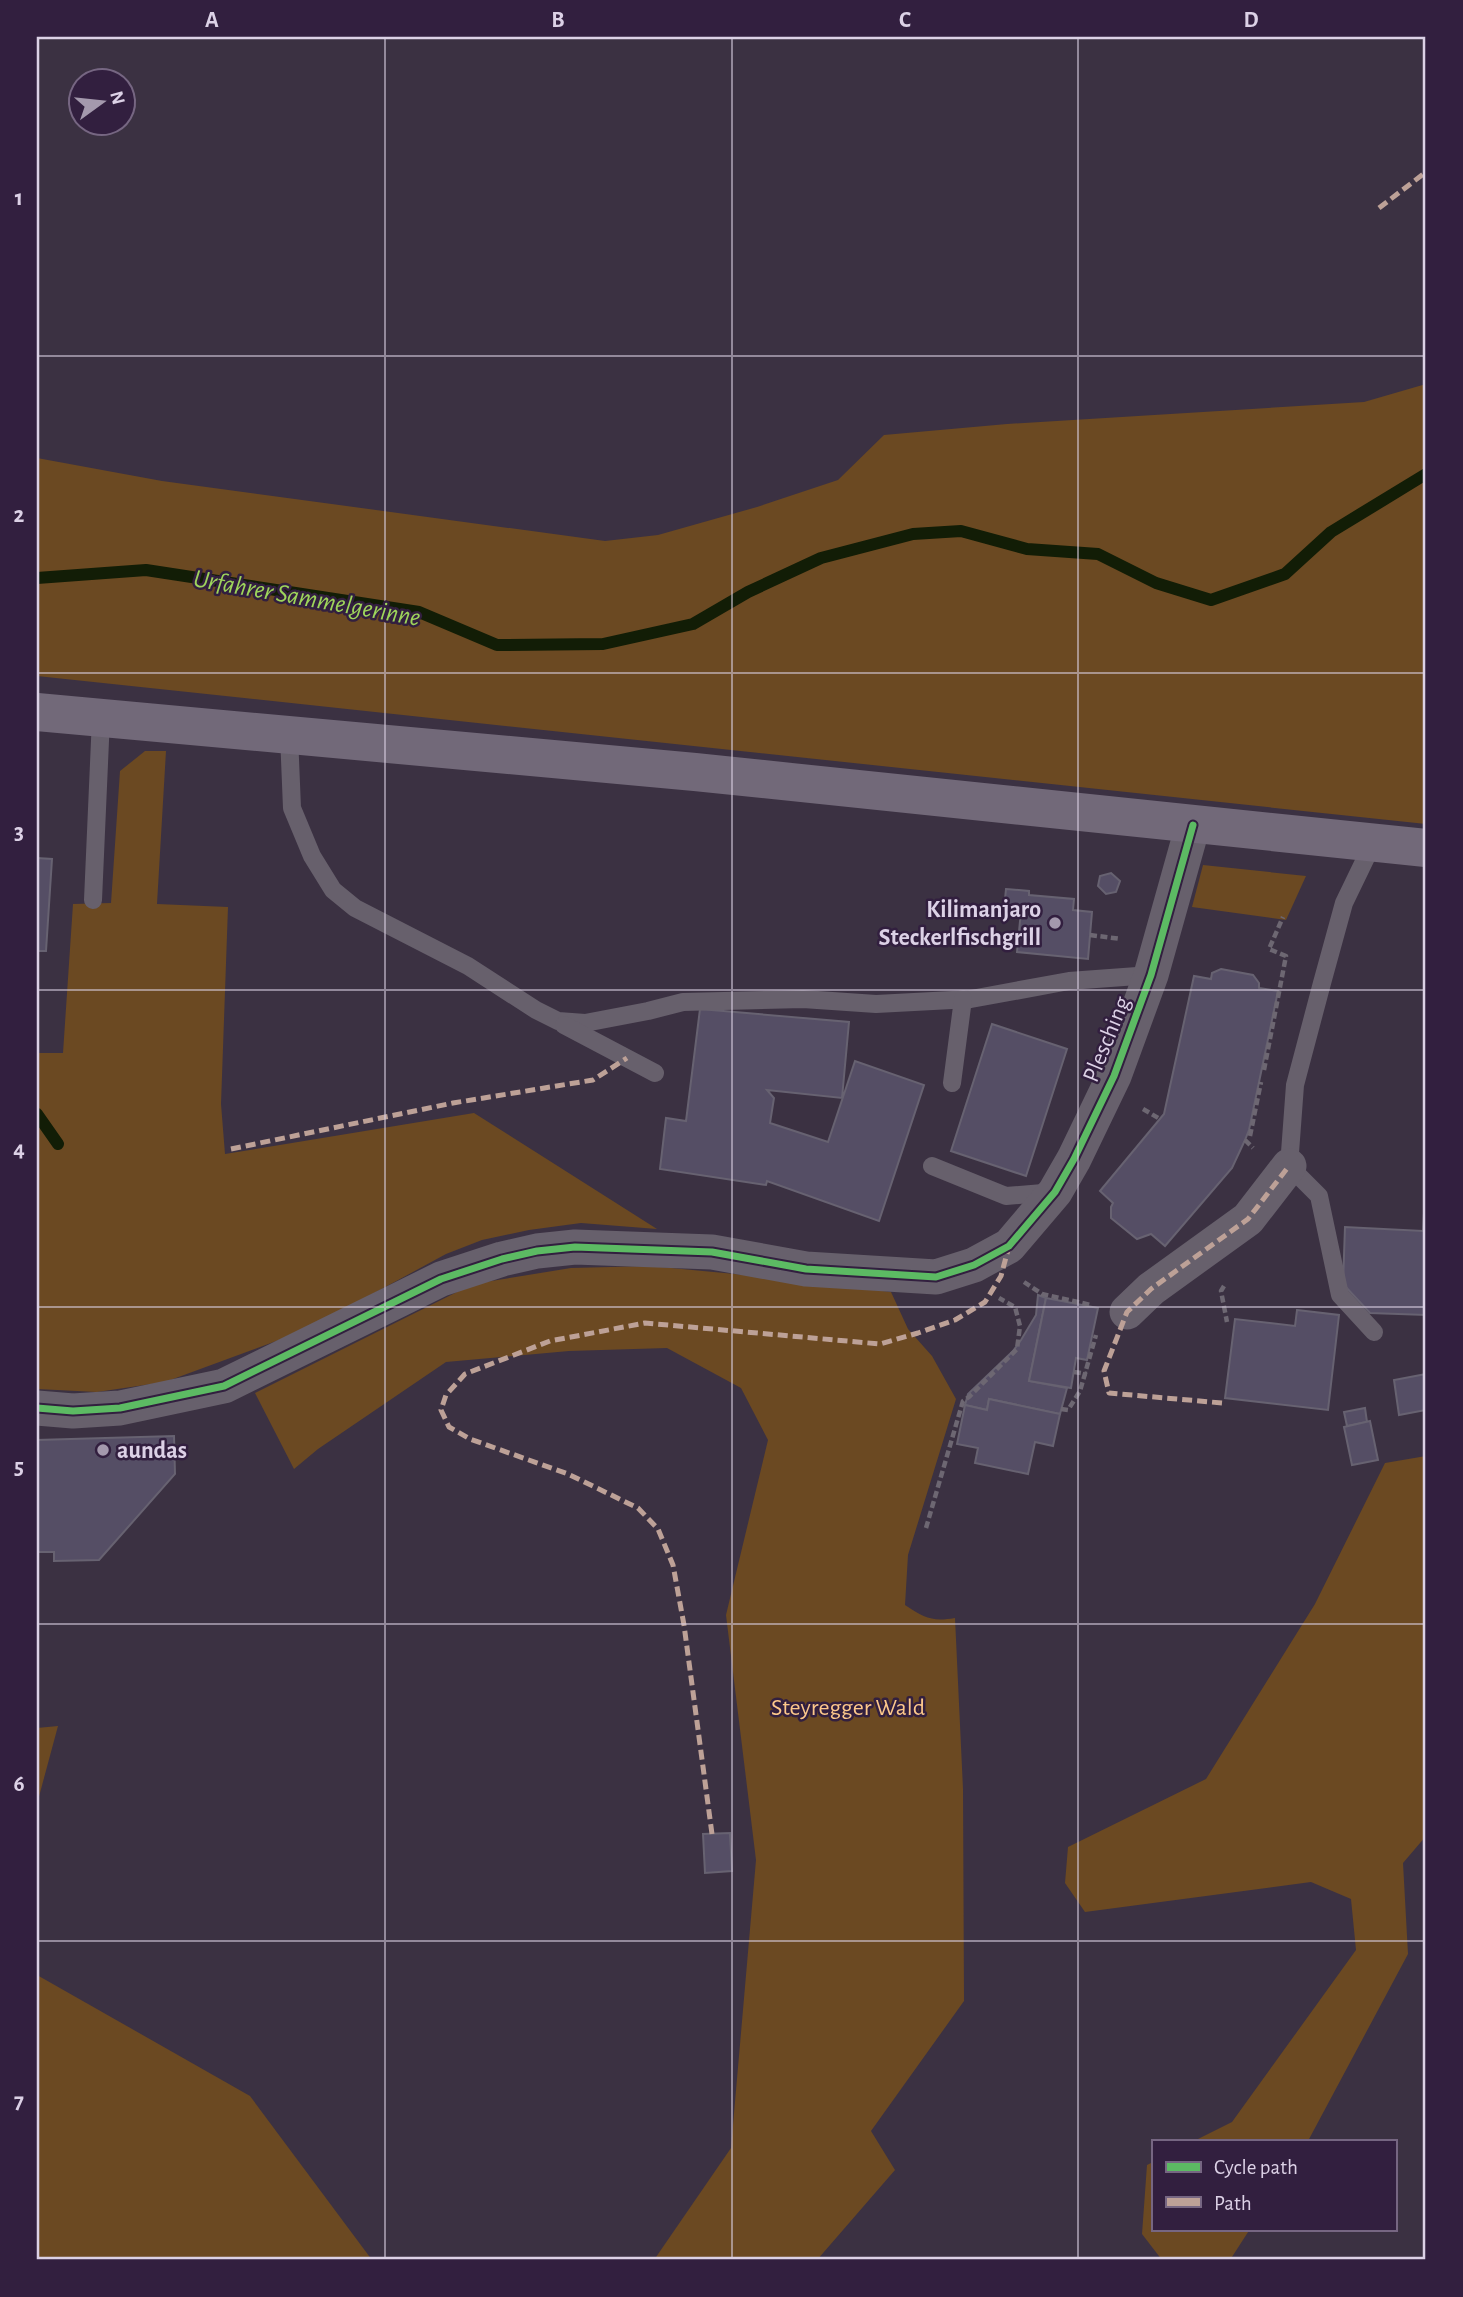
<svg xmlns="http://www.w3.org/2000/svg" width="1463" height="2297" font-family="'Alegreya Sans',sans-serif">
<rect width="100%" height="100%" fill="#3b3142"/>
<g fill="#6b4922">
<polygon points="1426,384 1426,824 37,676 37,458 162,481 605,541 658,535 757,507 838,480 884,435 1007,424 1364,402"/>
<polygon points="145,751 166,751 157,904 228,907 221,1104 225,1154 474,1113 657,1229 581,1223 529,1230 482,1240 446,1254 306,1330 165,1382 97,1392 37,1389 37,1053 63,1053 73,904 111,903 120,771"/>
<polygon points="1203,865 1306,876 1286,920 1192,907"/>
<path d="M650,1266l106,10 135,16 17,37 24,27 24,43 -48,156 -3,50c20,13 27,17 50,13l8,171 1,212 -93,130 24,39 -78,90h-163l77,-112 25,-288 -30,-245 42,-175 -27,-52 -74,-40 -98,3 -123,11 -128,87 -24,20 -39,-76 218,-109 98,-16z"/>
<polygon points="1426,1456 1426,1836 1403,1863 1408,1954 1308,2141 1194,2141 1232,2122 1356,1950 1351,1899 1311,1882 1085,1912 1065,1883 1068,1847 1206,1779 1315,1604 1385,1463"/>
<polygon points="58,1726 37,1804 37,1728"/>
<polygon points="37,1975 250,2096 372,2260 37,2260"/>
<polygon points="1153,2162 1153,2229 1250,2229 1230,2260 1162,2260 1142,2234 1147,2165"/>
</g>
<g fill="none" stroke-linecap="round" stroke-linejoin="round">
<g stroke="#121d06" stroke-width="12">
<polyline points="37,578 146,570 419,612 497,645 603,644 693,624 748,592 821,558 913,534 961,531 1027,549 1098,554 1156,583 1211,600 1285,574 1331,532 1426,474"/>
<polyline points="37,1114 58,1144"/>
</g>
</g>
<g fill="#554e65" stroke="#676271" stroke-width="2">
<polygon points="37,858 52,859 46,951 37,951"/>
<polygon points="1111,873 1120,881 1116,892 1106,894 1098,886 1100,876"/>
<polygon points="1006,889 1029,891 1029,895 1074,899 1073,910 1092,912 1088,959 1017,952 1021,911 1004,909"/>
<polygon points="1221,969 1253,975 1259,983 1259,988 1278,991 1249,1130 1245,1140 1232,1168 1165,1246 1151,1234 1137,1239 1111,1218 1111,1207 1113,1203 1100,1191 1164,1114 1194,976 1211,979 1212,973"/>
<polygon points="700,1009 849,1022 842,1098 767,1090 774,1098 770,1123 828,1142 855,1061 924,1085 879,1221 767,1181 766,1185 660,1169 666,1118 686,1121"/>
<polygon points="992,1024 1067,1049 1026,1176 951,1151"/>
<polygon points="1426,1177 1426,1315 1370,1313 1343,1284 1345,1227 1423,1231"/>
<polygon points="1038,1295 1046,1298 1029,1381 1067,1388 1060,1414 989,1399 987,1410 965,1405 968,1394 1013,1351 1021,1340 1036,1315"/>
<polygon points="1046,1298 1098,1308 1087,1360 1076,1358 1071,1388 1029,1381"/>
<polygon points="1297,1310 1339,1315 1328,1410 1225,1398 1235,1319 1295,1326"/>
<polygon points="1426,1374 1426,1410 1399,1415 1394,1380"/>
<polygon points="989,1399 1060,1414 1053,1446 1035,1442 1028,1474 975,1463 978,1448 957,1444 965,1405 987,1410"/>
<polygon points="1365,1408 1367,1422 1347,1426 1344,1412"/>
<polygon points="1370,1421 1378,1460 1352,1465 1344,1427"/>
<polygon points="174,1436 175,1474 99,1560 54,1561 54,1552 37,1552 37,1440"/>
<polygon points="730,1833 732,1871 705,1873 703,1834"/>
</g>
<g fill="none" stroke-linecap="round" stroke-linejoin="round">
<g stroke="#6d6772" stroke-width="4.5" stroke-dasharray="7 3.5" stroke-linecap="butt">
<polyline points="1090,935 1121,939"/>
<polyline points="1264,1070 1286,956 1269,949 1283,917"/>
<polyline points="1143,1109 1160,1119"/>
<polyline points="1250,1136 1261,1082"/>
<polyline points="1245,1140 1253,1148"/>
<polyline points="1024,1282 1042,1294 1091,1305"/>
<polyline points="1224,1286 1221,1291 1227,1322"/>
<polyline points="1074,1372 1087,1374"/>
<polyline points="1061,1409 1068,1410 1080,1391 1096,1335"/>
<polyline points="926,1528 963,1401 969,1397 1017,1349 1020,1326 1015,1307 999,1298"/>
</g>
<g stroke="#67606c" stroke-width="18">
<polyline points="289,735 292,808 312,856 333,890 355,908 468,966 536,1010 558,1021 585,1023 648,1011 683,1002 803,999 876,1004 971,999 1069,981 1151,975"/>
<polyline points="1373,843 1344,903 1322,983 1295,1085 1289,1166 1319,1196 1340,1295 1374,1332"/>
<polyline points="93,900 101,718"/>
<polyline points="564,1025 655,1073"/>
<polyline points="952,1083 963,999"/>
<polyline points="932,1166 1006,1196 1055,1192"/>
</g>
<g stroke="#67606c" stroke-width="35">
<polyline points="1127,1312 1151,1289 1248,1219 1289,1166"/>
<polyline points="37,1408 73,1411 120,1408 224,1386 441,1279 502,1259 537,1251 575,1247 712,1252 806,1269 936,1277 974,1265 1009,1246 1055,1192 1074,1159 1114,1076 1151,975 1193,825"/>
</g>
<polyline stroke="#726979" stroke-width="38" points="37,712 695,772 1426,848"/>
<g stroke="#bda197" stroke-width="5" stroke-dasharray="10 5" stroke-linecap="butt">
<polyline points="1379,208 1426,172"/>
<polyline points="231,1149 453,1103 593,1080 627,1058"/>
<polyline points="1222,1403 1109,1393 1104,1371 1127,1312 1151,1289 1248,1219 1289,1166"/>
<polyline points="712,1834 684,1625 673,1565 658,1529 638,1508 568,1474 470,1439 449,1427 441,1410 446,1395 465,1374 550,1341 645,1323 880,1344 918,1333 955,1320 985,1302 1001,1276 1009,1246"/>
</g>
<g stroke="#321f3f" stroke-width="11">
<polyline id="cycleway" points="37,1408 73,1411 120,1408 224,1386 441,1279 502,1259 537,1251 575,1247 712,1252 806,1269 936,1277 974,1265 1009,1246 1055,1192 1074,1159 1114,1076 1151,975 1193,825"/>
</g>
<use href="#cycleway" stroke="#5cba63" stroke-width="7"/>
</g>
<path fill="none" stroke="#dcd1e6" stroke-width="2" stroke-opacity="0.55" d="M385,37v2223M732,37v2223M1078,37v2223M37,356h1389M37,673h1389M37,990h1389M37,1307h1389M37,1624h1389M37,1941h1389"/>
<g fill="#a499ad" stroke="#321f3f" stroke-width="2.5">
<circle cx="1055" cy="923" r="7"/>
<circle cx="103" cy="1450" r="7"/>
</g>
<g text-anchor="middle" stroke-width="5" stroke-linejoin="round" paint-order="stroke">
<g font-size="24" font-weight="bold" fill="#dcd1e6" stroke="#321f3f" text-anchor="end">
<text x="1041" y="917">Kilimanjaro<tspan x="1041" dy="28">Steckerlfischgrill</tspan></text>
<text x="117" y="1458" text-anchor="start">aundas</text>
</g>
<g font-size="24" fill="#dcd1e6" stroke="#321f3f">
<text transform="translate(1106 1039) rotate(-68)" y="8">Plesching</text>
</g>
<g font-size="24" fill="#fdc88b" stroke="#321f3f">
<text x="848" y="1715">Steyregger Wald</text>
</g>
<g font-size="26" font-style="italic" fill="#9ed55b" stroke="#321f3f">
<text transform="translate(307 597) rotate(10)" y="9">Urfahrer Sammelgerinne</text>
</g>
</g>
<rect width="1463" height="2297" fill="none" stroke="#321f3f" stroke-width="77"/>
<rect x="1152" y="2140" width="245" height="91" fill="#321f3f" stroke="#766682" stroke-width="2"/>
<rect x="1166" y="2162" width="35" height="10" fill="#5cba63" stroke="#766682" stroke-width="2"/>
<text x="1214" y="2174" font-size="21" fill="#dcd1e6">Cycle path</text>
<rect x="1166" y="2197" width="35" height="10" fill="#bda197" stroke="#766682" stroke-width="2"/>
<text x="1214" y="2210" font-size="21" fill="#dcd1e6">Path</text>
<g transform="translate(102 102) rotate(75)"><circle r="33" fill="#321f3f" stroke="#766682" stroke-width="2"/>
<path d="M0-5L12 26L0 18L-12 26Z" fill="#a499ad"/>
<text y="-10" font-size="19" font-weight="bold" text-anchor="middle" fill="#dcd1e6">N</text>
</g>
<rect x="38" y="38" width="1386" height="2220" fill="none" stroke="#dcd1e6" stroke-width="2.5"/>
<g font-size="23" text-anchor="middle" font-weight="bold" fill="#dcd1e6">
<text x="212" y="27">A</text>
<text x="558" y="27">B</text>
<text x="905" y="27">C</text>
<text x="1251" y="27">D</text>
<text x="19" y="205">1</text>
<text x="19" y="522">2</text>
<text x="19" y="839">3</text>
<text x="19" y="1156">4</text>
<text x="19" y="1474">5</text>
<text x="19" y="1791">6</text>
<text x="19" y="2108">7</text>
</g>
</svg>
